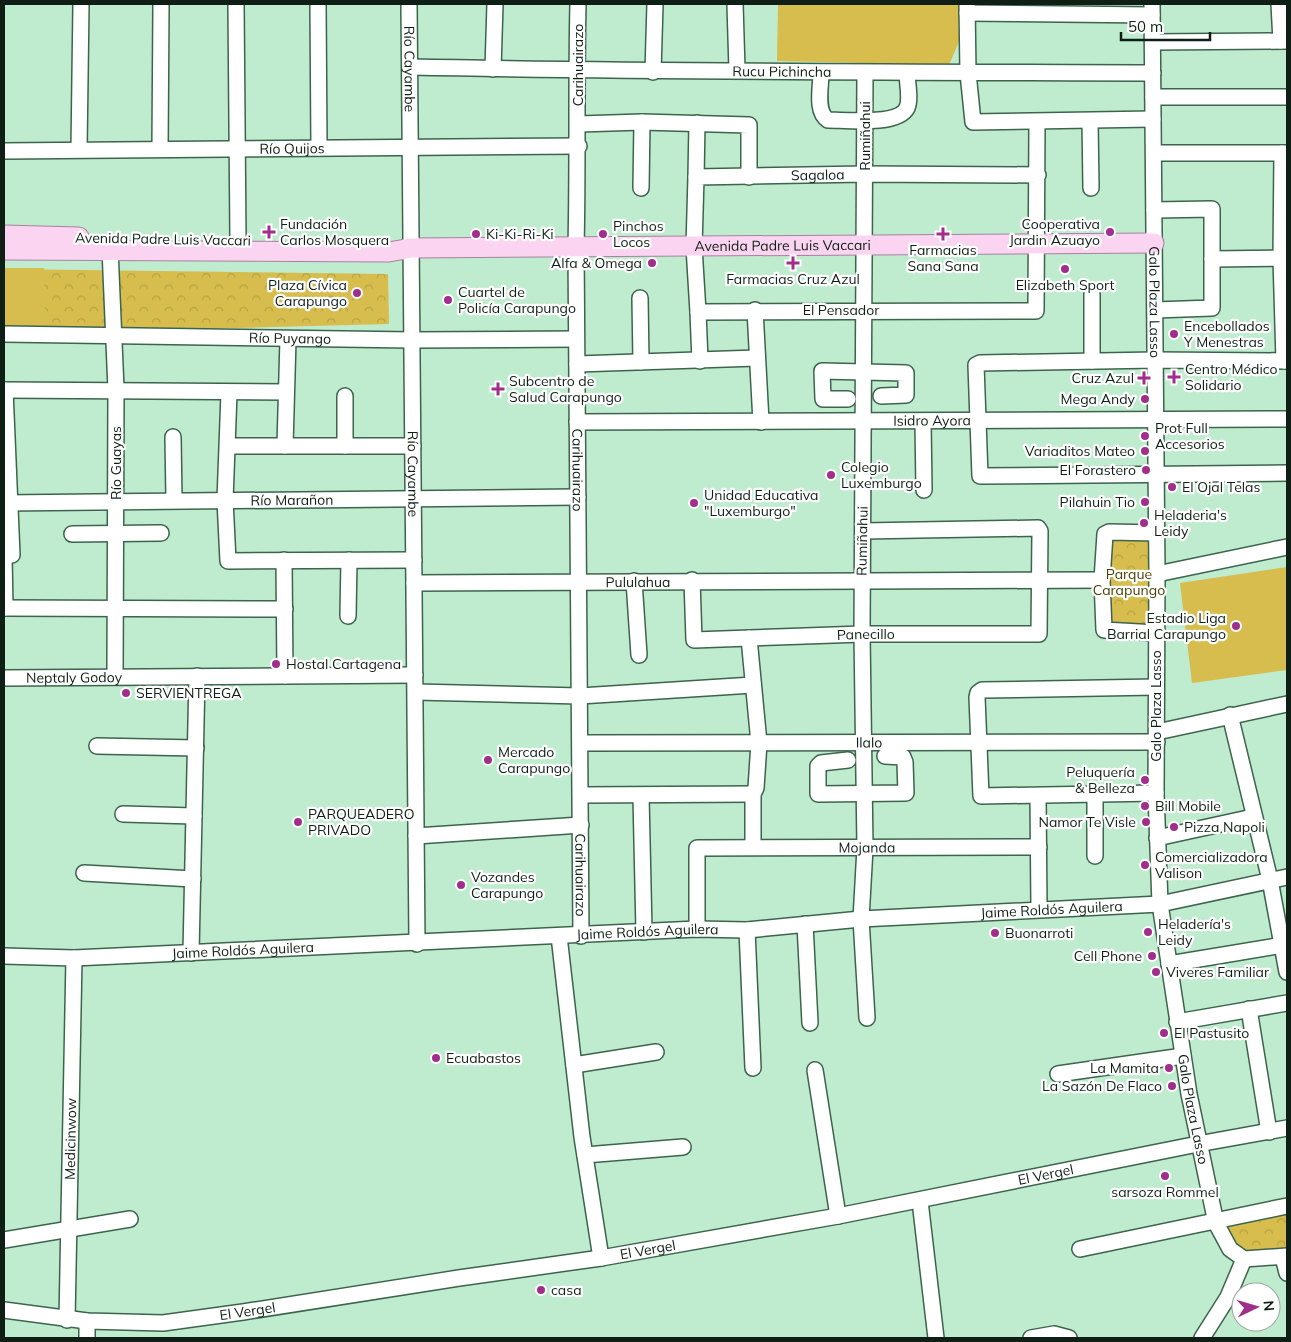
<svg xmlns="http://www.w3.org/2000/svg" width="1291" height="1342" font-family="Mulish,sans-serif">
<defs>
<pattern id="park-crowns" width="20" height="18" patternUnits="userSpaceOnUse" patternTransform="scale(1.25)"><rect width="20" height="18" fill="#d6bd4d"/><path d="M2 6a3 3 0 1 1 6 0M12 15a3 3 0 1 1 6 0" fill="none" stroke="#b6a242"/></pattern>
</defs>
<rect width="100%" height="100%" fill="#bfebcf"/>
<g fill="url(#park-crowns)">
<polygon points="4,269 388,274 389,324 4,334"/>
<polygon points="1107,535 1151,535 1152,630 1106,629"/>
<path d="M1287,1208v42c-34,4 -48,5 -65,-27z"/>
</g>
<g fill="#d6bd4d">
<polygon points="778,4 961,4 961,37 949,65 777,61"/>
<polygon points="4,268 44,268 45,327 4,328"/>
<polygon points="1287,567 1287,670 1192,683 1180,583"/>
</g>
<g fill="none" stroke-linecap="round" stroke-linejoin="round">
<g stroke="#3c644c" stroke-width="18">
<g id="minor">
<polyline points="236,4 238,241"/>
<polyline points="318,4 319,148"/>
<path id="s1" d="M409,4l8,940"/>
<path id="s2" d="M578,4c-2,81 0,162 -2,243l5,689"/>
<polyline points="735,4 737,70"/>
<polyline points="967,4 968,73 973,122 1153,119"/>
<path id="s3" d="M1152,4l5,570 -1,219 4,111 29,190 27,129 14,26 14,10 43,-3"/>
<polyline points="1279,4 1281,41"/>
<polyline points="967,13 1152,15"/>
<polyline points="1153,42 1287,41"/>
<path id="s4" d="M411,67c247,5 494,5 742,6"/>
<polyline points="493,69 495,4"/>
<polyline points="653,72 655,4"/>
<path d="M821,73c0,14 -6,39 7,47 18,0 70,6 79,-12 4,-9 0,-26 0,-35"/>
<polyline points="865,73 862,634 865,848 861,919 867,1018"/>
<polyline points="1153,97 1287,97"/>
<polyline points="1090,121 1091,188"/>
<path id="s5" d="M1037,122l-1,189 -338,1 -4,-65 2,-70 169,-3 173,1"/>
<polyline points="579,124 642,122 749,125 749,177"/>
<polyline points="79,149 81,4"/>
<polyline points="160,149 161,4"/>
<path id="s6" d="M4,151l575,-5"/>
<polyline points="1154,153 1287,153"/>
<polyline points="1282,153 1281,258 1284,361"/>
<polyline points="696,177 697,123"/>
<polyline points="641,188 642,122"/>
<polyline points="1154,210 1212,209 1212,308 1155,310"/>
<polyline points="110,249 116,389 115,677"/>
<polyline points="1212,259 1287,258"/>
<polyline points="1092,294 1092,361"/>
<polyline points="640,298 641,362"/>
<polyline points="755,310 761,422"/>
<polyline points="698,312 700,361"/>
<path id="s7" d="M4,334l408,6 164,-1"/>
<polyline points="1287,361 1155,360 980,363 976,365 980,476 1287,473"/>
<polyline points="577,364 757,358"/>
<polyline points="4,390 286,392"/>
<polyline points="229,393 225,500 228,561 414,560"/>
<polyline points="345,396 345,446"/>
<polyline points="848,399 823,399 822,371 906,373 906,395 881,396"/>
<path id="s8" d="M577,422l710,-3"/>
<polyline points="923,422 924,490"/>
<polyline points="173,437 174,500"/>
<polyline points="228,446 413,446"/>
<polyline points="285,446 288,339"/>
<path id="s9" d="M4,503l574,-6"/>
<polyline points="1157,533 1109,532 1105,534 1102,580 1104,630 1157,633"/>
<polyline points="72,534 161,533"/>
<polyline points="4,555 12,555 5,390"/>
<polyline points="4,555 5,608"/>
<polyline points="284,560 285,676"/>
<polyline points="1157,574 1287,547"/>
<path id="s10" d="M692,580l2,60 168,-6h177l1,-103 -2,-3 -175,3"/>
<polyline points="634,581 639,655"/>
<path id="s11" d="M414,583l688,-3"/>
<polyline points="4,608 285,609"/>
<polyline points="348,616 349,560"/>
<polyline points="749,638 759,743 756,788 753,794 753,846"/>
<path id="s12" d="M4,678l411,-3"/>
<polyline points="416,692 580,696 753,685"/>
<polyline points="1230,715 1270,880 1287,972"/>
<polyline points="1157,732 1287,704"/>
<path id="s13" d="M581,743l576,-1"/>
<polyline points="97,746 196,748"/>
<polyline points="848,760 821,763 818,766 818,794 906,793 905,762 903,757 885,756"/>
<polyline points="1156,793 981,796 977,697 978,693 982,690 1156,687"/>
<polyline points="582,795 753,794"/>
<polyline points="641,796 644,932"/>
<polyline points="1038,796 1039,908"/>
<polyline points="123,814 194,816"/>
<polyline points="416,836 581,825"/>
<polyline points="1157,838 1253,817"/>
<polyline points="1095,856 1095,795"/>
<polyline points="84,873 193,879"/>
<polyline points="805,924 810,1023"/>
<path id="s14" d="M697,929v-81l342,-1"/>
<polyline points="747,930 753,1068"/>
<polyline points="559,936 582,1137 601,1258"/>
<polyline points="191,953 197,676"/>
<path id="s15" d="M4,956l70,2 623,-29 50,1 114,-11 299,-15 127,-27"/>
<polyline points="1169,964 1283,945"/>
<polyline points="1249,1009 1269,1132"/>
<polyline points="1177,1022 1287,1003"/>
<polyline points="574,1065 656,1052"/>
<polyline points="815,1070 838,1216"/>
<polyline points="1058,1074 1183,1056"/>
<polyline points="585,1155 683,1147"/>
<polyline points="920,1201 936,1338"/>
<polyline points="4,1240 130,1219"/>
<polyline points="1080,1249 1287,1206"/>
<polyline points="1283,1257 1287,1273"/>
<path id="s16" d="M4,1310l83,11 76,2 80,-11 216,-34 142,-20 237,-42 360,-72 89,-16"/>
<path id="s17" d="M67,1320l7,-362"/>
<polyline points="87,1321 87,1338"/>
<polyline points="1031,1338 1054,1334 1069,1338"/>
<polyline points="1202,1338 1228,1297 1244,1259"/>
</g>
</g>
<g stroke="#a7829e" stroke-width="21">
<g id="major">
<polyline points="4,235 79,237"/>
<path id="s18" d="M4,250l385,2 22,-4 743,-5"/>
</g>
</g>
<use href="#minor" stroke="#fff" stroke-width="15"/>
<use href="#major" stroke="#fbd4f1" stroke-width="19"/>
</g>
<g fill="#a02e8a" stroke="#fff" stroke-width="2">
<path d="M266.5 224.5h5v5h5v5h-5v5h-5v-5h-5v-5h5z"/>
<circle cx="1110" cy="232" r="5"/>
<circle cx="476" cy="234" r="5"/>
<circle cx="603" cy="234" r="5"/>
<path d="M940.5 226.5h5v5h5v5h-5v5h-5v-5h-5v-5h5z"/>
<circle cx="652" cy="263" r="5"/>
<path d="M790.5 255.5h5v5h5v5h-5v5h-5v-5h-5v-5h5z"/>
<circle cx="1065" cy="269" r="5"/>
<circle cx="357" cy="293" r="5"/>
<circle cx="448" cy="300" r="5"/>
<circle cx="1174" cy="334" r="5"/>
<path d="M1171.5 369.5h5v5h5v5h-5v5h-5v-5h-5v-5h5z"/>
<path d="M1141.5 370.5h5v5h5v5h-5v5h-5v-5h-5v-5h5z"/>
<path d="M495.5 381.5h5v5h5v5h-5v5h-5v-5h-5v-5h5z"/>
<circle cx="1145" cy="399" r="5"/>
<circle cx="1145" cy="436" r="5"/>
<circle cx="1145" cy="451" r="5"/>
<circle cx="1146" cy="470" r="5"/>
<circle cx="831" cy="475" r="5"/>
<circle cx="1172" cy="487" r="5"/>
<circle cx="1145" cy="502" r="5"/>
<circle cx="694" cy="503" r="5"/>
<circle cx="1144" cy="523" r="5"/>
<circle cx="1236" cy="626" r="5"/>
<circle cx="276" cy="664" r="5"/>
<circle cx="126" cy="693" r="5"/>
<circle cx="488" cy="760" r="5"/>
<circle cx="1145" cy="780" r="5"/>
<circle cx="1145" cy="806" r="5"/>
<circle cx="298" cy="822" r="5"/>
<circle cx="1146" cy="822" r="5"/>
<circle cx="1174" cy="827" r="5"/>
<circle cx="1145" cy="865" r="5"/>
<circle cx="461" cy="885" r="5"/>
<circle cx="1148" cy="932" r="5"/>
<circle cx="995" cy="933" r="5"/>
<circle cx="1152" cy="956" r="5"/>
<circle cx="1156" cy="972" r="5"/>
<circle cx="1164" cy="1033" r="5"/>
<circle cx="436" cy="1058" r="5"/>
<circle cx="1169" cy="1068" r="5"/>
<circle cx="1172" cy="1086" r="5"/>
<circle cx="1165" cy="1176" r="5"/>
<circle cx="541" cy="1290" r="5"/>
</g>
<g text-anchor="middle" stroke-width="4.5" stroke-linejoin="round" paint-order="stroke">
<g font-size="14" fill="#0f1f15" stroke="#fff">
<text transform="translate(578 65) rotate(-90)" y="5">Carihuairazo</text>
<text dy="5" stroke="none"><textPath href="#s1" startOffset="65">Río Cayambe</textPath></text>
<text dy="5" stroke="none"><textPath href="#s4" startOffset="371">Rucu Pichincha</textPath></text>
<text transform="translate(865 136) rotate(-90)" y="5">Rumiñahui</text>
<text dy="5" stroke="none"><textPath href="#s6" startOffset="288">Río Quijos</textPath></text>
<text dy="5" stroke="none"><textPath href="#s5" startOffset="784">Sagaloa</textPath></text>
<text transform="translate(163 239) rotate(1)" y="5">Avenida Padre Luis Vaccari</text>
<text dy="5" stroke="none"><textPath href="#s18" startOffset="779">Avenida Padre Luis Vaccari</textPath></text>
<text dy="5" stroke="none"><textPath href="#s3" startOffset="298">Galo Plaza Lasso</textPath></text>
<text x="841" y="315">El Pensador</text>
<text dy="5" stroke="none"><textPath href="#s7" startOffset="286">Río Puyango</textPath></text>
<text dy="5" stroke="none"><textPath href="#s8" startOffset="355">Isidro Ayora</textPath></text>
<text transform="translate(116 463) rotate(-90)" y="5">Río Guayas</text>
<text dy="5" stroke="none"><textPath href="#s2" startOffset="466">Carihuairazo</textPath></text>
<text dy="5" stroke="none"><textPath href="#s1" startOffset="470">Río Cayambe</textPath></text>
<text dy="5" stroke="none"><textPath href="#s9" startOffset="288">Río Marañon</textPath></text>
<text transform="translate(862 541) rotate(-89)" y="5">Rumiñahui</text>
<text dy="5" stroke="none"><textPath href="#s11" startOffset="224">Pululahua</textPath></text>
<text dy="5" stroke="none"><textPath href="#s10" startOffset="232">Panecillo</textPath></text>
<text dy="5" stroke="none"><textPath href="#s12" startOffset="70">Neptaly Godoy</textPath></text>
<text transform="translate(1156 706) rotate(-90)" y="5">Galo Plaza Lasso</text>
<text dy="5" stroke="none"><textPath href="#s13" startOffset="288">Ilalo</textPath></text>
<text dy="5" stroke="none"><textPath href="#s14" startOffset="251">Mojanda</textPath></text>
<text dy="5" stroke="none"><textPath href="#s2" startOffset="871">Carihuairazo</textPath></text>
<text dy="5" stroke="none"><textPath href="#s15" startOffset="1049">Jaime Roldós Aguilera</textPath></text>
<text dy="5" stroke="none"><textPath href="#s15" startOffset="644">Jaime Roldós Aguilera</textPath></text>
<text dy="5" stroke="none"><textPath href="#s15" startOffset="239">Jaime Roldós Aguilera</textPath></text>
<text dy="5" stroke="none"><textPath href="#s3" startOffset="1108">Galo Plaza Lasso</textPath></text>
<text dy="5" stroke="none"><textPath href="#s17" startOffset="181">Medicinwow</textPath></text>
<text dy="5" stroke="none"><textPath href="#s16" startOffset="1055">El Vergel</textPath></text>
<text dy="5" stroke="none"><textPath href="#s16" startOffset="650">El Vergel</textPath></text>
<text dy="5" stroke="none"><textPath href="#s16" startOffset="245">El Vergel</textPath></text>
</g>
<g font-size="14" fill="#0f1f15" stroke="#fff" text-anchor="start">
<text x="280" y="229">Fundación<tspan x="280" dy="16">Carlos Mosquera</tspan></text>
<text x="1100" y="229" text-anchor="end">Cooperativa<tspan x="1100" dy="16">Jardin Azuayo</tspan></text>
<text x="613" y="231">Pinchos<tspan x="613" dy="16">Locos</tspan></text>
<text x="486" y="239">Ki-Ki-Ri-Ki</text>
<text x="943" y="255" text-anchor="middle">Farmacias<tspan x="943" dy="16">Sana Sana</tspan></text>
<text x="642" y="268" text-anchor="end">Alfa &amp; Omega</text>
<text x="793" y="284" text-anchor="middle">Farmacias Cruz Azul</text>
<text x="347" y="290" text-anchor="end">Plaza Cívica<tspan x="347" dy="16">Carapungo</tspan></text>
<text x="1065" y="290" text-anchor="middle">Elizabeth Sport</text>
<text x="458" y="297">Cuartel de<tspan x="458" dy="16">Policía Carapungo</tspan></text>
<text x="1184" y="331">Encebollados<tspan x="1184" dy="16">Y Menestras</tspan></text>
<text x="1185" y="374">Centro Médico<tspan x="1185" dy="16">Solidario</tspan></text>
<text x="1134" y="383" text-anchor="end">Cruz Azul</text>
<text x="509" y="386">Subcentro de<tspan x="509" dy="16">Salud Carapungo</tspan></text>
<text x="1135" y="404" text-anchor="end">Mega Andy</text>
<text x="1155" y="433">Prot Full<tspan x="1155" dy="16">Accesorios</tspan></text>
<text x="1135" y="456" text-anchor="end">Variaditos Mateo</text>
<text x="841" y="472">Colegio<tspan x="841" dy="16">Luxemburgo</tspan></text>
<text x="1136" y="475" text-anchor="end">El Forastero</text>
<text x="1182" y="492">El Ojal Telas</text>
<text x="704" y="500">Unidad Educativa<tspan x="704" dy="16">"Luxemburgo"</tspan></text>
<text x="1135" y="507" text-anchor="end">Pilahuin Tio</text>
<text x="1154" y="520">Heladeria's<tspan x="1154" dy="16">Leidy</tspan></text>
<text x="1226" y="623" text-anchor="end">Estadio Liga<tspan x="1226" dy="16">Barrial Carapungo</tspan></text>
<text x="286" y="669">Hostal Cartagena</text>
<text x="136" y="698">SERVIENTREGA</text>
<text x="498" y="757">Mercado<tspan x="498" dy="16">Carapungo</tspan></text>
<text x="1135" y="777" text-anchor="end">Peluquería<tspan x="1135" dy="16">&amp; Belleza</tspan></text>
<text x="1155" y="811">Bill Mobile</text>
<text x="308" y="819">PARQUEADERO<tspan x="308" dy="16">PRIVADO</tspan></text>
<text x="1136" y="827" text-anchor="end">Namor Te Visle</text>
<text x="1184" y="832">Pizza Napoli</text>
<text x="1155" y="862">Comercializadora<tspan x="1155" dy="16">Valison</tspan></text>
<text x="471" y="882">Vozandes<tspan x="471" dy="16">Carapungo</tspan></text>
<text x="1158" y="929">Heladería's<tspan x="1158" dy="16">Leidy</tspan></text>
<text x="1005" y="938">Buonarroti</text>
<text x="1142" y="961" text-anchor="end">Cell Phone</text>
<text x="1166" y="977">Viveres Familiar</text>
<text x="1174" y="1038">El Pastusito</text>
<text x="446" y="1063">Ecuabastos</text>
<text x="1159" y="1073" text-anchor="end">La Mamita</text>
<text x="1162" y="1091" text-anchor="end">La Sazón De Flaco</text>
<text x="1165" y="1197" text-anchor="middle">sarsoza Rommel</text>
<text x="551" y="1295">casa</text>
</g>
<g font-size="14" fill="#4d4105" stroke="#fff">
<text x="1129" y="579">Parque<tspan x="1129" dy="16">Carapungo</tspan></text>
</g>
</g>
<rect width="1291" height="1342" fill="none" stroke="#0f1f15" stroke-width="10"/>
<g transform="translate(1256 1307) rotate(85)"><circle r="24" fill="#ffffff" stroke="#9fa5a1"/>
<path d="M0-4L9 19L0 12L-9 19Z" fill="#a02e8a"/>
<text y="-8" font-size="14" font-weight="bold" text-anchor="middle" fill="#0f1f15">N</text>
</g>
<path d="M1121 32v8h89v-8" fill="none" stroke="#0f1f15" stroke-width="2.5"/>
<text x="1128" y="32" font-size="15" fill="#0f1f15" stroke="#ffffff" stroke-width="4" paint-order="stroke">50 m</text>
</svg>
